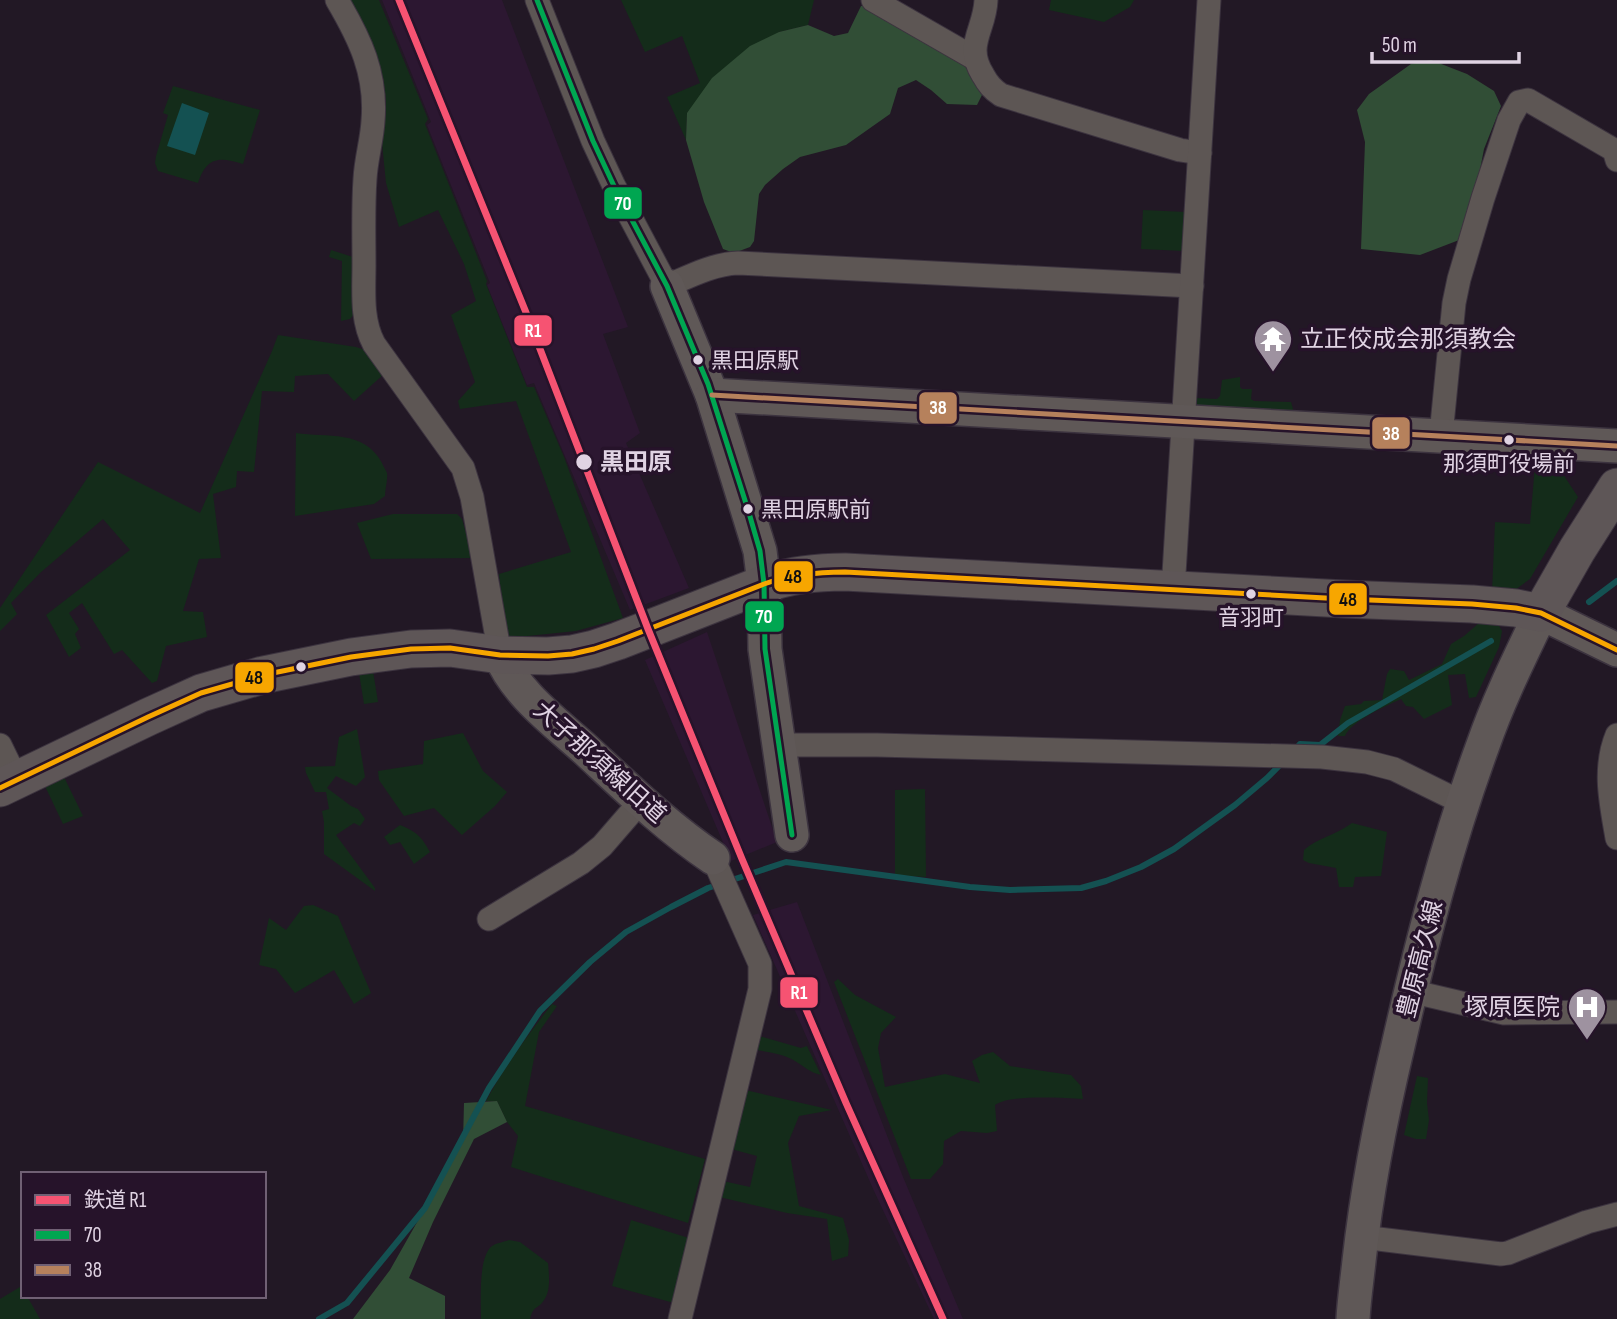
<svg xmlns="http://www.w3.org/2000/svg" width="1617" height="1319" font-family="'Sofia Sans Condensed','Noto Sans JP',sans-serif">
<rect width="100%" height="100%" fill="#221825"/>
<g fill="#2c1731">
<polygon points="382,0 502,0 628,327 603,334 640,433 626,443 689,588 630,610 534,383 527,385 487,285 490,283 427,125 431,122"/>
<polygon points="707,632 777,842 731,861 645,660"/>
<polygon points="797,902 903,1177 963,1319 934,1319 874,1191 753,915"/>
</g>
<g fill="#142c1a">
<polygon points="350,0 379,0 428,119 425,124 487,281 486,284 527,387 534,387 564,457 623,618 576,631 508,638 505,630 499,574 571,552 516,401 460,409 458,401 475,382 451,315 476,301 464,264 438,210 399,227 386,183 382,143 386,100 383,77"/>
<polygon points="621,0 814,0 808,25 779,32 687,113 686,140 667,97 700,83 682,36 645,52"/>
<polygon points="1051,0 1134,0 1130,7 1104,22 1049,10"/>
<path d="M173,86l87,24 -17,54c-23,-7 -36,-8 -45,19l-40,-12 -3,-8 1,-7 12,-41 -5,-2z"/>
<polygon points="1143,210 1186,212 1184,251 1141,249"/>
<polygon points="331,250 356,258 354,314 350,319 341,321 342,261 329,257"/>
<polygon points="278,335 356,347 365,350 384,374 354,401 328,374 295,376 294,392 262,391 254,472 237,471 236,487 213,494 221,558 199,559 183,611 203,612 207,637 166,646 157,681 152,683 122,650 114,654 82,603 69,613 79,629 75,634 81,648 69,657 46,615 130,550 103,519 40,573 11,603 17,614 0,631 0,608 98,462 200,513 272,351"/>
<polygon points="1240,377 1240,387 1242,389 1252,389 1251,399 1254,401 1291,402 1293,409 1291,413 1196,407 1196,398 1217,399 1220,396 1222,380"/>
<path d="M296,433c31,5 68,-4 86,30 0,1 5,9 5,10 1,7 -2,16 -2,23l-11,8 -79,12z"/>
<polygon points="1535,465 1559,468 1578,497 1530,579 1512,592 1492,592 1495,522 1530,524"/>
<polygon points="393,514 457,514 462,519 473,558 371,559 357,523"/>
<path d="M1479,623l20,3 3,5 -3,16 -23,50 -7,1 -4,-24 -17,1 4,30 -28,14 -11,-12 -7,-1 -5,-7c-15,7 -50,22 -56,37h-7l2,-16 5,-14 16,-2 3,-3 18,-1 5,-26 3,-5 14,2 5,9 33,-16 9,-20 13,-8z"/>
<polygon points="373,671 378,702 364,704 359,673"/>
<polygon points="357,729 365,777 356,786 336,776 327,788 351,806 358,809 365,819 360,826 354,823 336,835 375,888 375,891 324,854 324,822 322,811 329,809 326,792 315,792 306,773 305,767 335,766 339,737"/>
<polygon points="463,733 483,771 507,792 495,806 462,835 434,808 404,816 379,780 378,771 423,764 424,741"/>
<polygon points="63,775 83,816 63,824 44,784"/>
<polygon points="925,789 926,877 895,875 895,790"/>
<path d="M1352,823l35,9 -6,44 -26,1 -2,10h-14l-3,-19 -27,-5 -6,-3 1,-10c15,-13 32,-15 48,-27z"/>
<path d="M400,825c17,7 21,11 30,27l-16,12 -14,-22 -10,3 -6,-8z"/>
<polygon points="313,905 338,916 371,993 354,1004 334,970 295,993 276,969 259,965 269,918 286,930 304,906"/>
<path d="M838,979l17,16 41,22 -15,16 -3,15 7,39 60,-13 35,9 -8,-22 10,-6 11,-3 17,14 61,9 10,11 2,13c-20,-1 -72,-5 -88,6l2,26 -10,2 -26,-2 -17,10 -1,23 -13,15h-19l-77,-197z"/>
<path d="M552,1004l5,2 -18,26 -14,74 180,53 -17,64 -177,-56 7,-31 -11,-14 -10,-21h-11c18,-34 42,-66 66,-97z"/>
<path d="M759,1036l42,12 6,-2 14,29c-12,-3 -16,-8 -26,-14 -11,-7 -26,-9 -39,-11z"/>
<polygon points="1417,1076 1428,1078 1427,1103 1429,1120 1426,1139 1416,1139 1404,1135"/>
<polygon points="745,1090 832,1110 799,1116 788,1143 799,1206 843,1218 849,1240 848,1256 832,1261 827,1219 787,1213 719,1197 723,1181 750,1187 757,1156 731,1149"/>
<polygon points="631,1220 689,1238 674,1303 612,1286"/>
<path d="M509,1240l11,2 28,21c1,11 3,28 -4,37 -6,10 -10,4 -14,19h-49c0,-17 -3,-63 11,-73 4,-3 12,-4 17,-6z"/>
<polygon points="20,1287 23,1290 23,1296 27,1296 40,1319 0,1319 0,1299"/>
</g>
<g fill="#314e36">
<polygon points="871,5 971,60 986,87 977,105 947,104 931,90 916,80 898,88 890,114 846,145 800,157 783,169 765,185 759,194 754,241 750,247 734,253 723,249 704,202 686,140 687,113 712,78 750,46 779,32 808,25 834,36 848,33 861,6"/>
<polygon points="1431,60 1467,74 1494,91 1501,106 1484,149 1467,237 1420,255 1361,249 1365,142 1357,110 1369,94 1411,64"/>
<polygon points="497,1101 507,1122 474,1139 433,1222 409,1278 445,1296 445,1319 353,1319 390,1270 463,1141 464,1103"/>
</g>
<polygon fill="#145152" points="182,103 209,113 195,155 167,146"/>
<g fill="none" stroke-linecap="round" stroke-linejoin="round">
<g stroke="#145152" stroke-width="6">
<polyline points="1589,602 1617,581"/>
<polyline points="1295,750 1300,744 1320,745 1348,723 1491,641"/>
<polyline points="319,1319 347,1303 425,1208 489,1088 540,1011 590,962 626,932 671,907 708,888 786,862 970,887 1010,890 1081,888 1106,881 1141,867 1174,849 1235,805 1267,778 1282,763"/>
</g>
<g stroke="#3c333f" stroke-width="25">
<g id="street">
<path d="M337,0c23,39 40,74 36,121 -1,19 -7,38 -8,58 -2,28 -1,57 -1,86 0,26 -3,55 10,79l89,124 9,29 28,158"/>
<path d="M537,0l56,141 21,45 53,100c23,-10 46,-22 71,-23l454,23"/>
<polyline points="873,0 974,58"/>
<path d="M986,0c-1,30 -22,45 -3,75 5,9 9,14 18,20l179,55 20,3"/>
<polyline points="1441,435 1454,303 1459,279 1483,198 1509,120 1519,102 1528,100 1614,150 1617,160"/>
<polyline points="1173,590 1209,0"/>
<path d="M1617,735c-14,34 -6,68 0,103"/>
<polyline points="0,745 17,780"/>
<polyline points="779,745 877,745 1322,757 1367,762 1394,769 1463,803"/>
<polyline points="489,919 581,863 602,846 641,801"/>
<polyline points="1410,991 1504,1013 1617,1012"/>
<polyline points="1362,1237 1501,1254 1508,1253 1587,1222 1617,1214"/>
<polyline points="680,1319 760,989 760,964 713,858"/>
</g>
</g>
<g stroke="#3c333f" stroke-width="36">
<g id="secondary">
<polyline points="667,286 712,395 760,551 764,584 765,649 792,835"/>
<polyline points="712,395 1617,446"/>
<path d="M500,655c16,39 55,67 86,95 41,38 81,77 127,108"/>
<path d="M1353,1319c1,-19 4,-39 6,-58 8,-73 22,-144 39,-215 23,-101 49,-203 85,-301 16,-46 37,-88 58,-132l76,37"/>
</g>
</g>
<g stroke="#3c333f" stroke-width="39">
<path id="primary" d="M0,788l148,-71 53,-24 62,-18 88,-18 60,-8 39,-1 50,7 48,1 24,-2 22,-5 24,-8 146,-57c26,-9 53,-12 81,-12l499,27 128,5 44,4 25,5 36,-63 40,-63"/>
</g>
<use href="#street" stroke="#5d5654" stroke-width="23"/>
<use href="#secondary" stroke="#5f5857" stroke-width="33"/>
<use href="#primary" stroke="#5e5657" stroke-width="37"/>
<g stroke="#26132a" stroke-width="10">
<polyline id="bus-1" points="537,0 593,141 614,186 667,286 708,384 749,513 760,551 764,584 765,649 792,835"/>
</g>
<g stroke="#26132a" stroke-width="10">
<polyline id="bus-2" points="712,395 1617,446"/>
</g>
<g stroke="#26132a" stroke-width="10">
<path id="bus-3" d="M0,788l148,-71 53,-24 62,-18 88,-18 60,-8 39,-1 50,7 48,1 24,-2 22,-5 24,-8 146,-57c26,-9 53,-12 81,-12l499,27 128,5 44,4 25,5 76,37"/>
</g>
<use href="#bus-1" stroke="#00a651" stroke-width="5"/>
<use href="#bus-2" stroke="#b6815c" stroke-width="5"/>
<use href="#bus-3" stroke="#f7a600" stroke-width="5"/>
<g stroke="#26132a" stroke-width="12">
<polyline id="rail-1" points="399,0 525,310 648,629 742,859 846,1103 943,1319"/>
</g>
<use href="#rail-1" stroke="#f65372" stroke-width="7"/>
</g>
<defs>
<g id="temple-pin" transform="scale(2.0125)"><path d="M0 17L-7.5 6A9.5 9.5 0 1 1 7.5 6Z" fill="#9e92a0" stroke="#26132a"/><path d="M0-6L5-2H3V0L6.5 2.5H4V6H1.5V3h-3V6H-4V2.5H-6.5L-3 0V-2H-5Z" fill="#fff"/></g>
<g id="hospital-pin" transform="scale(2.0125)"><path d="M0 17L-7.5 6A9.5 9.5 0 1 1 7.5 6Z" fill="#9e92a0" stroke="#26132a"/><path d="M-5-5h3v3.5h4V-5h3V5h-3V1.5h-4V5h-3Z" fill="#fff"/></g>
</defs>
<g fill-rule="evenodd">
<use href="#temple-pin" x="1273" y="339"/>
<use href="#hospital-pin" x="1587" y="1007"/>
</g>
<g fill="#e0d3e3" stroke="#26132a" stroke-width="2.5">
<circle cx="698" cy="360" r="6"/>
<circle cx="1509" cy="440" r="6"/>
<circle cx="584" cy="462" r="9"/>
<circle cx="748" cy="509" r="6"/>
<circle cx="1251" cy="594" r="6"/>
<circle cx="301" cy="667" r="6"/>
</g>
<g text-anchor="middle" stroke-width="7" stroke-linejoin="round" paint-order="stroke">
<g font-size="22" fill="#e0d3e3" stroke="#26132a" text-anchor="start">
<text x="711" y="368">黒田原駅</text>
<text x="1509" y="471" text-anchor="middle">那須町役場前</text>
<text x="761" y="517">黒田原駅前</text>
<text x="1251" y="625" text-anchor="middle">音羽町</text>
</g>
<g font-size="24" fill="#e0d3e3" stroke="#26132a" text-anchor="start">
<text x="1300" y="347">立正佼成会那須教会</text>
<text x="1560" y="1015" text-anchor="end">塚原医院</text>
</g>
<g font-size="24" font-weight="bold" fill="#e0d3e3" stroke="#26132a" text-anchor="start">
<text x="600" y="470">黒田原</text>
</g>
<g font-size="24" fill="#e0d3e3" stroke="#26132a">
<text transform="translate(600 762) rotate(42)" y="8">大子那須線旧道</text>
<text transform="translate(1420 959) rotate(-76)" y="8">豊原高久線</text>
</g>
</g>
<g stroke="#26132a" stroke-width="2.5">
<rect x="603" y="186" width="40" height="34" rx="7" fill="#00a651"/>
<rect x="513" y="314" width="40" height="33" rx="7" fill="#f65372"/>
<rect x="918" y="391" width="40" height="34" rx="7" fill="#b6815c"/>
<rect x="1371" y="416" width="40" height="34" rx="7" fill="#b6815c"/>
<rect x="773" y="560" width="41" height="33" rx="7" fill="#f7a600"/>
<rect x="1328" y="582" width="40" height="34" rx="7" fill="#f7a600"/>
<rect x="744" y="600" width="41" height="33" rx="7" fill="#00a651"/>
<rect x="234" y="661" width="41" height="33" rx="7" fill="#f7a600"/>
<rect x="779" y="976" width="40" height="33" rx="7" fill="#f65372"/>
</g>
<g font-size="19" text-anchor="middle" font-weight="bold" fill="#fff">
<text x="623" y="210">70</text>
<text x="533" y="337">R1</text>
<text x="938" y="414">38</text>
<text x="1391" y="440">38</text>
<text x="764" y="623">70</text>
<text x="799" y="999">R1</text>
</g>
<g font-size="19" text-anchor="middle" font-weight="bold" fill="#111">
<text x="793" y="583">48</text>
<text x="1348" y="606">48</text>
<text x="254" y="684">48</text>
</g>
<rect x="21" y="1172" width="245" height="126" fill="#26132a" stroke="#706074" stroke-width="2"/>
<rect x="35" y="1195" width="35" height="10" fill="#f65372" stroke="#706074" stroke-width="2"/>
<text x="84" y="1207" font-size="21" fill="#e0d3e3">鉄道 R1</text>
<rect x="35" y="1230" width="35" height="10" fill="#00a651" stroke="#706074" stroke-width="2"/>
<text x="84" y="1242" font-size="21" fill="#e0d3e3">70</text>
<rect x="35" y="1265" width="35" height="10" fill="#b6815c" stroke="#706074" stroke-width="2"/>
<text x="84" y="1277" font-size="21" fill="#e0d3e3">38</text>
<path d="M1372 52v10h147v-10" fill="none" stroke="#e0d3e3" stroke-width="3.5"/>
<text x="1382" y="52" font-size="21" fill="#e0d3e3" stroke="#26132a" stroke-width="5" paint-order="stroke">50 m</text>
</svg>
